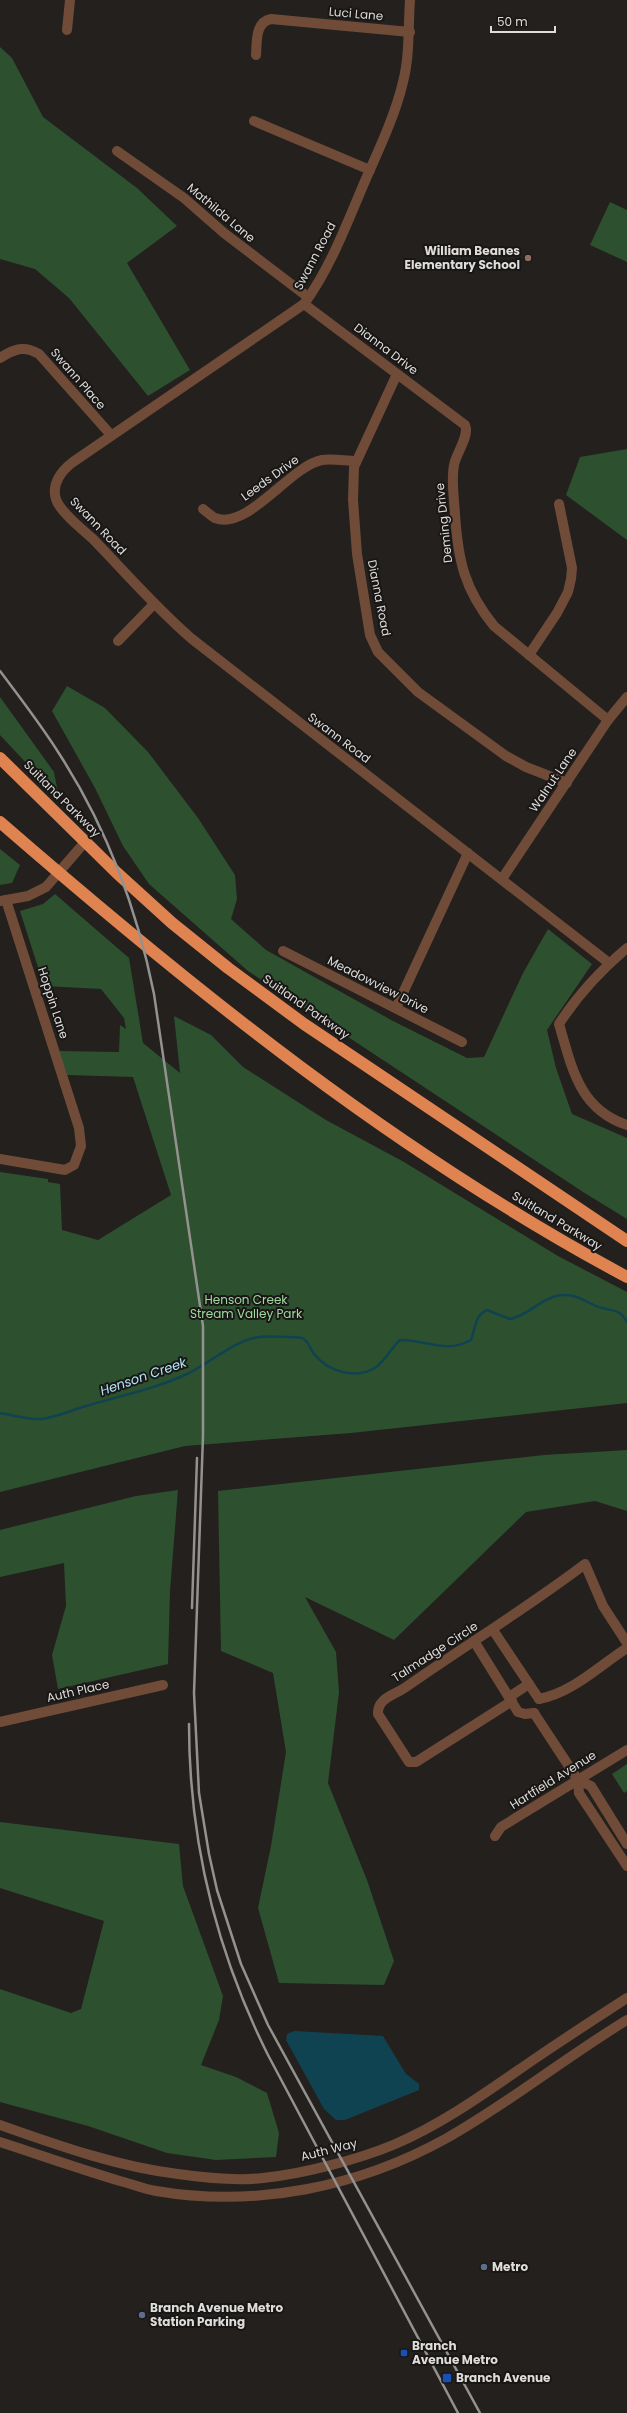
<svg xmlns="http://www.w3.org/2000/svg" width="627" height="2413" font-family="Poppins,sans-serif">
<rect width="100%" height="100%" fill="#23201e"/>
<g fill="#2d502f">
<polygon points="0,47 12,58 43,117 137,188 177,226 127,263 190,370 148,396 69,298 35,269 0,259"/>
<polygon points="610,202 627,210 627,262 590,245"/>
<polygon points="627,449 627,540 566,495 580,457"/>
<polygon points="67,686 105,708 148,752 198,818 235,875 237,899 231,919 266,950 393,1021 467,1058 484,1057 523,973 548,929 592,964 547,1030 556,1068 572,1114 627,1138 627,1219 583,1192 248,971 149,884 123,846 95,788 52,711"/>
<polygon points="0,697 54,772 59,798 0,735"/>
<polygon points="0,849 20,865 12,883 0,885"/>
<polygon points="55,894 129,958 143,1043 180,1073 174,1016 211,1035 243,1067 326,1120 404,1162 558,1256 627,1292 627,1403 351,1433 185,1446 0,1492 0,1172 48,1179 48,1182 60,1184 62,1230 98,1240 171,1195 133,1077 67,1075 59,1051 119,1052 120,1025 126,1029 124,1018 101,989 44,986 20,911 43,904"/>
<polygon points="627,1450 627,1511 595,1501 526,1512 394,1640 305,1597 336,1652 339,1692 328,1783 367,1880 394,1961 384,1985 279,1983 258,1908 271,1846 286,1752 273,1673 221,1651 218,1491 544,1455"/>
<polygon points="178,1490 170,1591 168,1664 58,1689 52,1655 66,1606 64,1563 0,1577 0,1530 136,1496"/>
<polygon points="627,1764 627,1791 624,1793 612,1774"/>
<polygon points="0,1822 179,1844 183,1886 223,1996 219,2020 201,2065 236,2077 267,2093 279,2133 276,2157 216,2160 167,2153 88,2126 0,2102 0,1989 71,2013 81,2009 104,1921 0,1888"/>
</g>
<polygon fill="#104351" points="294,2031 383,2036 406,2074 419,2084 419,2090 345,2120 336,2120 324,2109 286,2040 287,2034"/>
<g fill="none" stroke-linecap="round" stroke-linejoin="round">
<path stroke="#104351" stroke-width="2.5" d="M0,1413c13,2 29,7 42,6 14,-2 30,-9 44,-13 33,-10 69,-17 101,-32 20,-9 51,-36 73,-37 6,-1 37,0 42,1 8,4 7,10 12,16 14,18 43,26 62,13 10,-7 15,-19 24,-27 27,0 46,14 71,0 5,-12 3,-24 16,-30l23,9c24,-5 35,-29 64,-23 10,3 19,10 28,12 12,3 19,2 25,14"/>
<g stroke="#704b38" stroke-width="10">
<path d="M410,0c-2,27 0,55 -7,82 -8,34 -24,67 -38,99 -18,42 -34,86 -61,123l-231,158c-11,8 -22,22 -17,37 3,12 27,31 37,40 33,34 63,69 99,100l417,324"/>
<polyline points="67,30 70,0"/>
<path d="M256,55c1,-13 -1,-33 15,-36l139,13"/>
<polyline points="254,121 370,170"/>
<polyline points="117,151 184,198 224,233 308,297"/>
<path d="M304,304l161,121c5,11 -9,28 -11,40 -3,16 0,32 1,49 3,46 9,75 39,112l114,94"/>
<path d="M0,358c14,-9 24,-13 39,-4l72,81"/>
<polyline points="397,374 354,467 353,500 357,554 370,635 378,652 418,692 506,756 526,767 567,783"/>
<path d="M203,509c4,3 8,7 12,9 33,13 75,-52 107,-58 10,-2 24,1 34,1"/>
<polyline points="118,641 154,604"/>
<polyline points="529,655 557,613 568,592 571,579 572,568 559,504"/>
<polyline points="502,879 608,720 627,697"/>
<polyline points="0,901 28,896 46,887 85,842"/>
<path d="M627,948c-26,22 -50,48 -68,76 13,44 20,85 68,101"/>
<polyline points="283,951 462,1042"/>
<polyline points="396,1008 468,853"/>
<polyline points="0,1159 65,1170 74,1165 81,1146 79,1128 6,900"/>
<polyline points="493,1630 539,1699"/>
<polyline points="474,1641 518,1712 525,1714 534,1713"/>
<polyline points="509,1697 529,1684"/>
<path d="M539,1699c33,-6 60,-33 88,-51"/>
<path d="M512,1701l-96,61h-7l-31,-48c-1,-16 17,-19 28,-27 60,-42 121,-79 179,-123l18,42 24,37"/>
<polyline points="534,1713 578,1780 579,1793 627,1866"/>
<polyline points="0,1722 163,1685"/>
<polyline points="578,1780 591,1786 627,1844"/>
<polyline points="495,1836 501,1827 627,1750"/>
<path d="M0,2125c57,20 118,42 178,49 28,4 58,7 85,4 39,-4 94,-18 130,-33 50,-21 95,-54 140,-85 31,-21 63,-42 94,-62"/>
<path d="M0,2142c40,13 80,27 120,39 12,3 24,8 36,10 100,17 203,-4 291,-53 62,-35 119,-81 180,-118"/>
</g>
<g stroke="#df8350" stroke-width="12">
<polyline points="0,758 117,873 172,923 228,968 304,1024 627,1241"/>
<path d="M0,822c197,171 396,331 627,455"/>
</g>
<g stroke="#949290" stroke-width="2.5">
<path d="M0,671c21,28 42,55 60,84 47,73 77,154 94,239l49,332v110l-9,257 5,100 10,61 8,36 24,74 27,61 212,388"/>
<polyline points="192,1608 197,1458"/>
<path d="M189,1724c0,117 27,227 79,331l190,358"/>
</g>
</g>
<circle fill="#8d6e63" stroke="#191715" stroke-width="1.5" cx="528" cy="258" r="4"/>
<g fill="#5c6f8a" stroke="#191715" stroke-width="1.5">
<circle cx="484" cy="2267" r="4"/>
<circle cx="142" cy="2315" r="4"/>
</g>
<g fill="#1a4fb4" stroke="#191715" stroke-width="1.5">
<rect x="400" y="2349" width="8" height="8" rx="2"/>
<rect x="442" y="2373" width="10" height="10" rx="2"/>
</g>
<g text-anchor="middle" stroke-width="4" stroke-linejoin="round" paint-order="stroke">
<g font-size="12" fill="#dedddb" stroke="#191715">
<text transform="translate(356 14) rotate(5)" y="4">Luci Lane</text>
<text transform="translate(221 213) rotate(40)" y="4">Mathilda Lane</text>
<text transform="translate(315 256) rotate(-62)" y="4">Swann Road</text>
<text transform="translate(386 349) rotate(37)" y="4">Dianna Drive</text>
<text transform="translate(78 379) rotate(49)" y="4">Swann Place</text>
<text transform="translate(270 478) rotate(-36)" y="4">Leeds Drive</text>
<text transform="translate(444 523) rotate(-96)" y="4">Deming Drive</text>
<text transform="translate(98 526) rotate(46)" y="4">Swann Road</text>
<text transform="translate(379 598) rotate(79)" y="4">Dianna Road</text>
<text transform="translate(339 738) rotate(37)" y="4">Swann Road</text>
<text transform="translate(553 780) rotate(-56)" y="4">Walnut Lane</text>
<text transform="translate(62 799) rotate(45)" y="4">Suitland Parkway</text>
<text transform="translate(378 985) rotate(27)" y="4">Meadowview Drive</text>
<text transform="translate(53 1003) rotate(72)" y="4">Hoppin Lane</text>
<text transform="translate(306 1007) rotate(35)" y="4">Suitland Parkway</text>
<text transform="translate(557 1221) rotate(31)" y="4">Suitland Parkway</text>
<text transform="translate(435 1652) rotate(-33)" y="4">Talmadge Circle</text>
<text transform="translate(78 1691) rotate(-13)" y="4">Auth Place</text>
<text transform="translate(553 1780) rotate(-32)" y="4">Hartfield Avenue</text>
<text transform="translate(329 2150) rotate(-14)" y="4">Auth Way</text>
</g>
<g font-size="12" font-weight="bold" fill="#dedddb" stroke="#191715" text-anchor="start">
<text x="520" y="255" text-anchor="end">William Beanes<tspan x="520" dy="14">Elementary School</tspan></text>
<text x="492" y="2271">Metro</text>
<text x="150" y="2312">Branch Avenue Metro<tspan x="150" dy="14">Station Parking</tspan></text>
<text x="412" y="2350">Branch<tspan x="412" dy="14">Avenue Metro</tspan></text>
<text x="456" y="2382">Branch Avenue</text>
</g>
<g font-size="12" fill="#9ed99f" stroke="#191715">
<text x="246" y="1304">Henson Creek<tspan x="246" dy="14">Stream Valley Park</tspan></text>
</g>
<g font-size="13" font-style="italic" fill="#aee5f6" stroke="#191715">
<text transform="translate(143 1376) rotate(-19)" y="5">Henson Creek</text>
</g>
</g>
<path d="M491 26v6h64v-6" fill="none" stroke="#dedddb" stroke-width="2"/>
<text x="497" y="26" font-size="12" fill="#dedddb" stroke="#191715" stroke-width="3" paint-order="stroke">50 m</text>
</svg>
